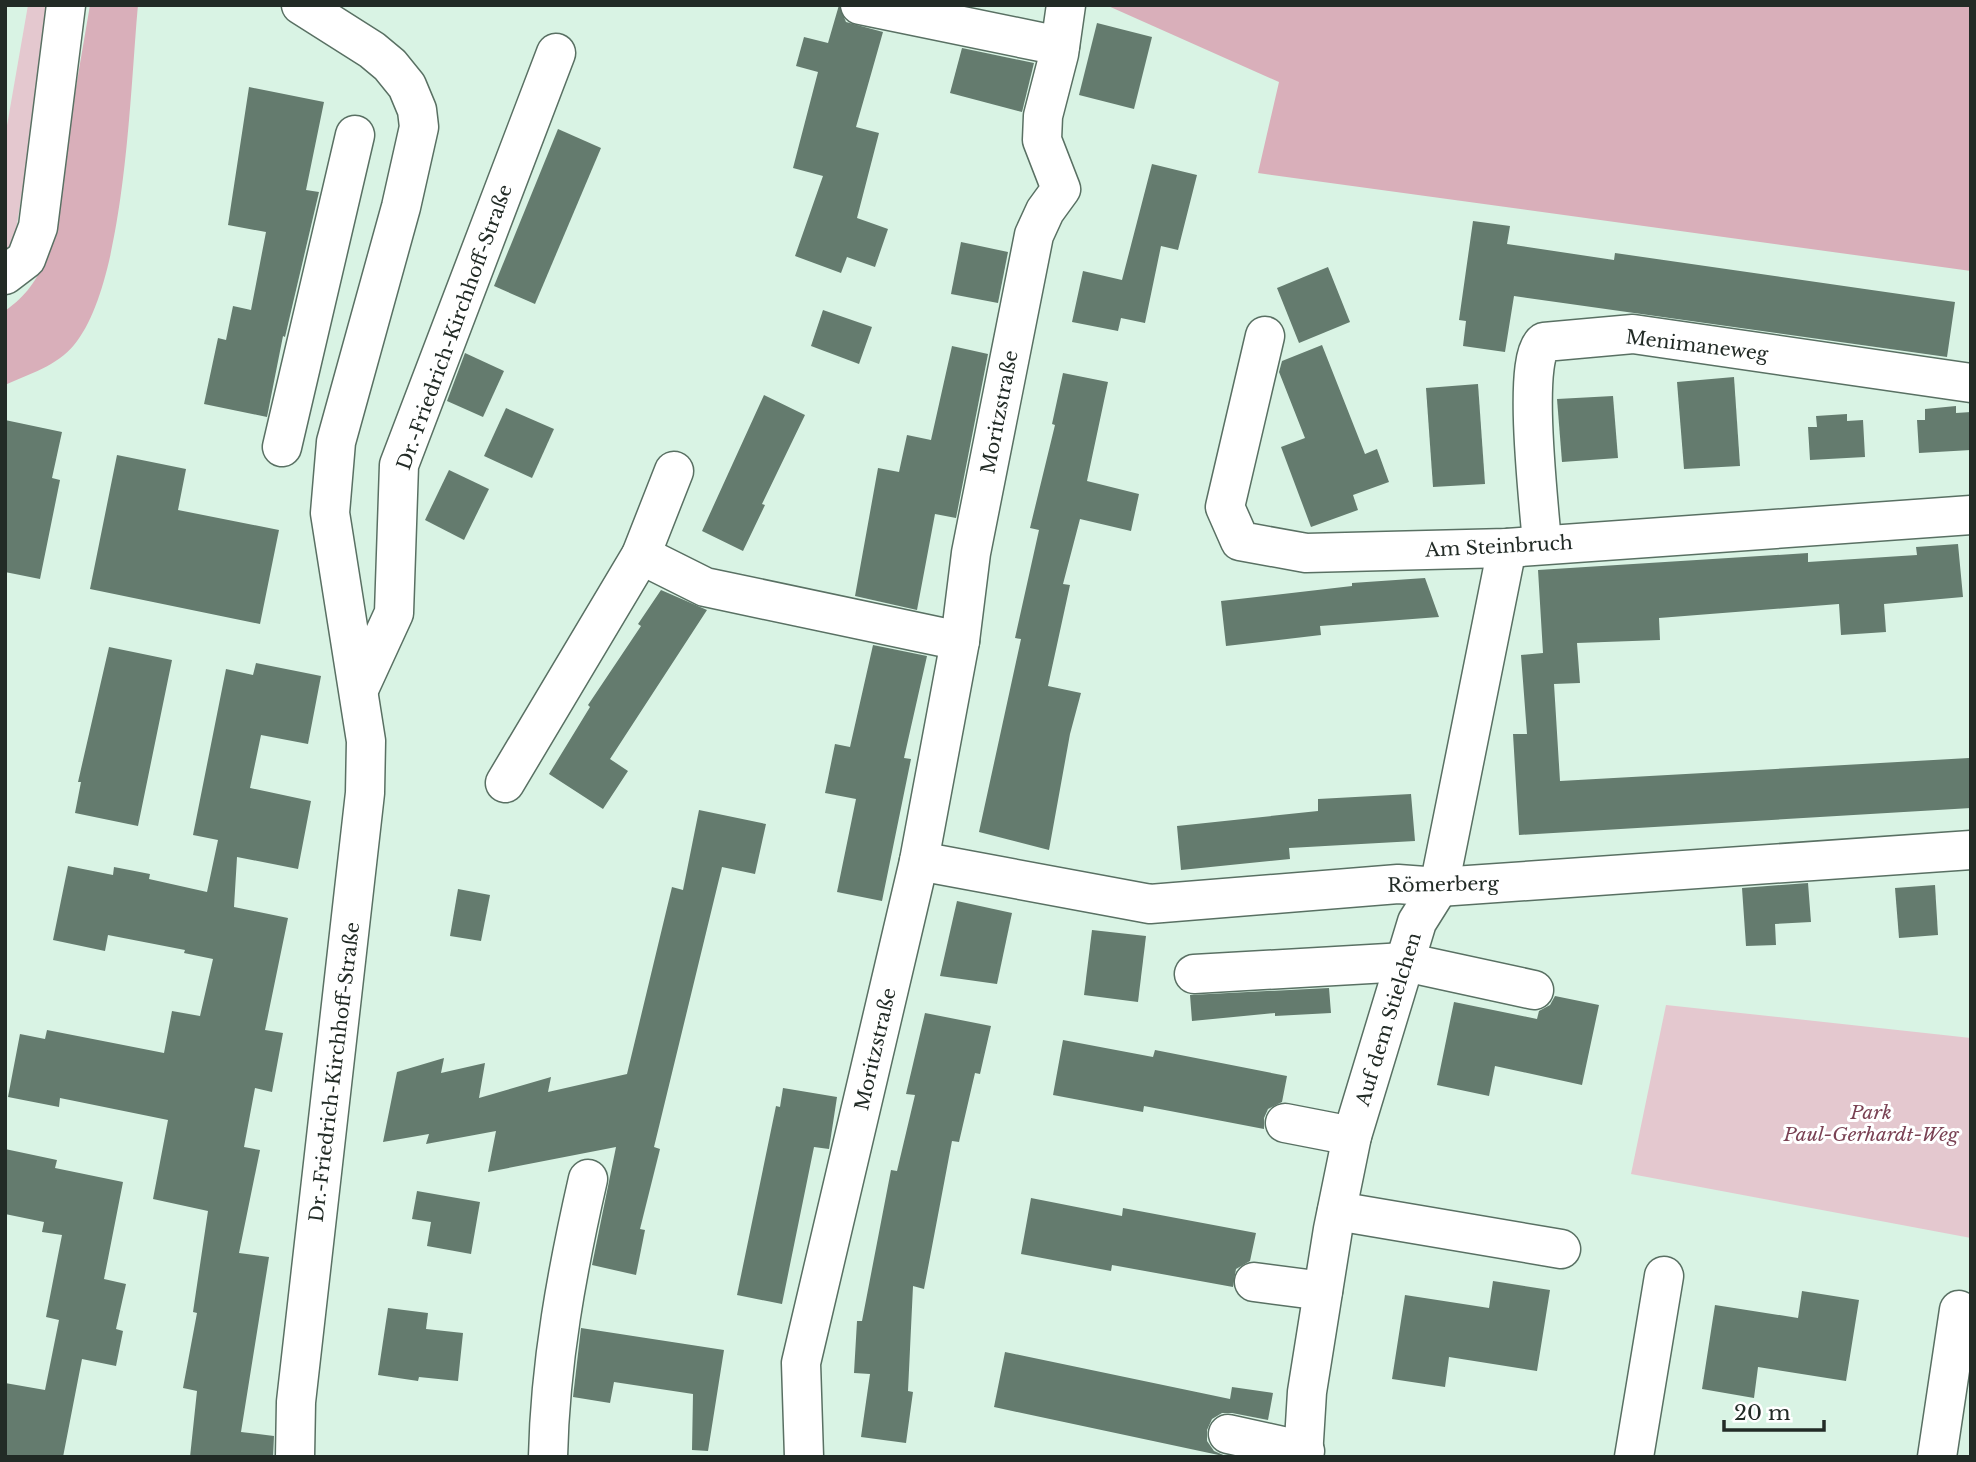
<svg xmlns="http://www.w3.org/2000/svg" width="1976" height="1462" font-family="'Libre Baskerville',serif">
<rect width="100%" height="100%" fill="#d9f3e4"/>
<g fill="#e4c8cf">
<polygon points="28,5 52,5 14,243 5,252 5,137"/>
<polygon points="1666,1005 1971,1038 1971,1238 1631,1174"/>
</g>
<g fill="#d9afba">
<path d="M90,5h48c-8,84 -12,278 -64,340 -17,21 -45,29 -69,40v-74c22,-16 31,-30 42,-54z"/>
<polygon points="1106,5 1971,5 1971,271 1258,173 1279,82"/>
</g>
<g fill="#647b6e">
<polygon points="839,5 846,22 883,32 856,127 879,133 857,218 888,229 875,267 847,257 841,273 795,256 823,176 793,168 818,72 796,66 804,37 828,43"/>
<polygon points="1097,23 1152,37 1134,109 1079,95"/>
<polygon points="962,48 1034,63 1022,112 950,93"/>
<polygon points="249,87 324,102 306,190 319,192 285,337 283,336 267,417 204,404 218,338 226,340 233,306 251,310 266,232 228,225"/>
<polygon points="558,129 601,148 535,304 494,286"/>
<polygon points="1152,164 1197,175 1178,250 1161,246 1145,323 1121,318 1118,331 1072,322 1083,271 1122,280"/>
<polygon points="1473,221 1510,226 1507,244 1614,260 1615,253 1955,302 1947,357 1514,296 1505,352 1463,346 1466,321 1459,320"/>
<polygon points="961,242 1008,252 998,303 951,294"/>
<polygon points="1328,267 1350,322 1299,343 1277,288"/>
<polygon points="823,310 872,327 859,364 811,346"/>
<polygon points="1322,345 1365,454 1377,449 1389,482 1353,495 1358,510 1311,527 1281,447 1305,438 1279,372 1282,361"/>
<polygon points="952,346 988,354 956,518 935,514 917,610 855,596 878,468 899,472 907,435 931,440"/>
<polygon points="465,353 504,371 483,417 447,401"/>
<polygon points="1063,373 1108,382 1087,481 1139,494 1131,531 1080,519 1063,584 1070,585 1048,686 1081,693 1070,734 1049,850 979,832 1021,639 1015,638 1039,530 1030,528 1055,425 1052,424"/>
<polygon points="1734,377 1740,466 1684,469 1677,382"/>
<polygon points="1478,384 1485,484 1433,487 1426,388"/>
<polygon points="764,395 805,415 762,504 765,505 743,551 702,531"/>
<polygon points="1613,396 1618,458 1562,462 1557,399"/>
<polygon points="1956,406 1956,413 1971,412 1971,450 1919,453 1917,420 1925,420 1925,409"/>
<polygon points="506,408 554,429 532,478 484,456"/>
<polygon points="1847,414 1847,421 1863,420 1865,457 1810,460 1808,427 1817,427 1816,416"/>
<polygon points="5,420 62,432 52,478 60,480 40,579 5,572"/>
<polygon points="117,455 186,469 178,510 279,530 260,624 90,589"/>
<polygon points="449,470 489,489 464,540 425,520"/>
<polygon points="1958,544 1963,597 1884,604 1886,632 1841,635 1839,604 1659,618 1660,640 1577,643 1580,683 1554,684 1560,781 1969,758 1971,808 1519,835 1513,734 1527,734 1521,655 1543,653 1538,570 1808,553 1808,562 1917,555 1916,547"/>
<polygon points="1425,578 1439,617 1320,626 1321,635 1226,646 1221,601 1352,586 1352,583"/>
<polygon points="661,590 707,610 610,759 628,771 603,809 549,774 590,707 588,705 641,626 638,624"/>
<polygon points="873,645 927,656 904,758 911,759 882,901 837,892 856,799 825,793 835,744 850,747"/>
<polygon points="109,647 172,660 138,826 75,813 81,782 78,782"/>
<polygon points="256,663 321,676 308,744 261,735 250,788 311,801 298,869 237,857 234,907 288,918 265,1030 283,1033 272,1092 255,1088 244,1147 260,1150 239,1253 269,1257 241,1432 274,1436 273,1457 190,1457 197,1391 183,1388 197,1313 193,1312 208,1211 153,1199 168,1120 60,1098 59,1107 8,1097 20,1034 45,1039 47,1030 164,1053 172,1011 200,1016 213,959 184,953 185,950 108,935 105,951 53,940 68,866 113,875 114,867 150,874 149,879 207,892 218,840 193,835 226,669 253,675"/>
<polygon points="1411,794 1415,841 1289,848 1290,859 1181,870 1177,826 1318,811 1318,799"/>
<polygon points="699,810 766,824 755,874 722,867 654,1147 660,1149 640,1229 645,1230 636,1275 592,1265 616,1147 488,1172 496,1131 426,1144 429,1134 383,1142 397,1072 444,1058 441,1073 485,1063 479,1098 551,1077 548,1092 627,1074 672,887 683,890"/>
<polygon points="1808,883 1811,922 1775,924 1776,945 1746,946 1742,888"/>
<polygon points="1935,885 1938,935 1899,938 1895,888"/>
<polygon points="458,889 490,895 481,941 450,936"/>
<polygon points="957,901 1012,913 997,984 940,976"/>
<polygon points="1092,930 1146,936 1138,1002 1084,995"/>
<polygon points="1329,988 1331,1013 1275,1016 1275,1013 1192,1021 1190,995"/>
<polygon points="1555,996 1599,1005 1582,1085 1495,1066 1489,1096 1437,1085 1454,1002 1537,1019 1539,1011 1550,1005"/>
<polygon points="925,1013 991,1026 980,1074 975,1073 959,1142 952,1141 924,1289 913,1286 908,1391 913,1392 906,1443 861,1437 870,1374 854,1373 857,1321 862,1321 891,1170 897,1171 915,1095 906,1094"/>
<polygon points="1063,1040 1153,1057 1155,1050 1287,1076 1282,1102 1268,1109 1264,1118 1264,1129 1144,1106 1143,1112 1053,1095"/>
<polygon points="783,1088 837,1097 829,1149 814,1147 782,1304 737,1295 776,1106 780,1107"/>
<polygon points="5,1149 57,1160 55,1168 123,1182 104,1279 126,1284 116,1329 123,1331 116,1366 82,1359 63,1457 5,1457 5,1383 45,1390 59,1320 46,1317 62,1235 42,1232 44,1222 5,1214"/>
<polygon points="417,1191 480,1202 471,1254 427,1246 431,1222 412,1219"/>
<polygon points="1031,1198 1122,1216 1123,1208 1256,1233 1250,1261 1236,1269 1233,1287 1112,1265 1111,1271 1021,1254"/>
<polygon points="1493,1281 1550,1290 1537,1371 1449,1357 1445,1387 1392,1379 1405,1295 1489,1308"/>
<polygon points="1802,1291 1859,1300 1846,1381 1758,1367 1754,1398 1702,1389 1715,1305 1798,1318"/>
<polygon points="388,1308 428,1313 426,1329 463,1333 458,1381 419,1377 418,1381 378,1375"/>
<polygon points="581,1328 724,1350 708,1451 692,1450 693,1394 614,1382 610,1403 573,1397"/>
<polygon points="1005,1352 1230,1399 1232,1387 1273,1393 1268,1420 1232,1413 1222,1413 1212,1419 1207,1430 1207,1441 1214,1451 1228,1457 994,1407"/>
</g>
<g fill="none" stroke-linecap="round" stroke-linejoin="round">
<g stroke="#597063" stroke-width="41">
<g id="minor">
<polyline points="860,5 1060,46"/>
<polyline points="5,275 26,259 38,227 66,5"/>
<polyline points="1265,336 1225,507 1240,541 1306,553 1507,548 1971,515"/>
<polyline points="282,447 355,135"/>
<path d="M1542,544c-2,-32 -21,-187 2,-202l89,-8 338,49"/>
<polyline points="641,555 705,587 960,641"/>
<polyline points="360,687 394,613 399,465 556,53"/>
<polyline points="505,783 641,555 674,471"/>
<polyline points="919,861 1150,904 1398,884 1439,887 1971,850"/>
<polyline points="1194,974 1405,962 1534,990"/>
<polyline points="1285,1123 1352,1136"/>
<polyline points="1337,1211 1561,1249"/>
<polyline points="1254,1282 1323,1291"/>
<polyline points="1228,1434 1305,1451"/>
<polyline points="295,1457 296,1402 365,793 366,741 330,513 336,442 401,207 419,127 417,110 407,86 390,65 372,50 301,5"/>
<path d="M548,1457c2,-94 19,-186 40,-278"/>
<polyline points="804,1457 801,1363 919,861 960,641 971,553 1034,235 1045,211 1061,189 1042,140 1043,116 1059,54 1066,5"/>
<polyline points="1303,1457 1307,1392 1333,1229 1352,1136 1417,922 1439,887 1507,548"/>
<polyline points="1634,1457 1664,1276"/>
<polyline points="1937,1457 1959,1310"/>
</g>
</g>
<use href="#minor" stroke="#fff" stroke-width="38"/>
</g>
<g text-anchor="middle" stroke-width="6" stroke-linejoin="round" paint-order="stroke">
<g font-size="19" fill="#222b26" stroke="#fff">
<text transform="translate(454 327) rotate(-70)" y="7">Dr.-Friedrich-Kirchhoff-Straße</text>
<text transform="translate(1697 345) rotate(7)" y="7">Menimaneweg</text>
<text transform="translate(999 412) rotate(-79)" y="7">Moritzstraße</text>
<text transform="translate(1499 546) rotate(-3)" y="7">Am Steinbruch</text>
<text transform="translate(1443 884) rotate(-1)" y="7">Römerberg</text>
<text transform="translate(1388 1019) rotate(-73)" y="7">Auf dem Stielchen</text>
<text transform="translate(875 1049) rotate(-77)" y="7">Moritzstraße</text>
<text transform="translate(334 1072) rotate(-83)" y="7">Dr.-Friedrich-Kirchhoff-Straße</text>
</g>
<g font-size="19" font-style="italic" fill="#7a4254" stroke="#fff">
<text x="1871" y="1119">Park<tspan x="1871" dy="22">Paul-Gerhardt-Weg</tspan></text>
</g>
</g>
<rect width="1976" height="1462" fill="none" stroke="#222b26" stroke-width="14"/>
<path d="M1724 1420v10h100v-10" fill="none" stroke="#222b26" stroke-width="3.5"/>
<text x="1734" y="1420" font-size="21" fill="#222b26" stroke="#ffffff" stroke-width="5" paint-order="stroke">20 m</text>
</svg>
